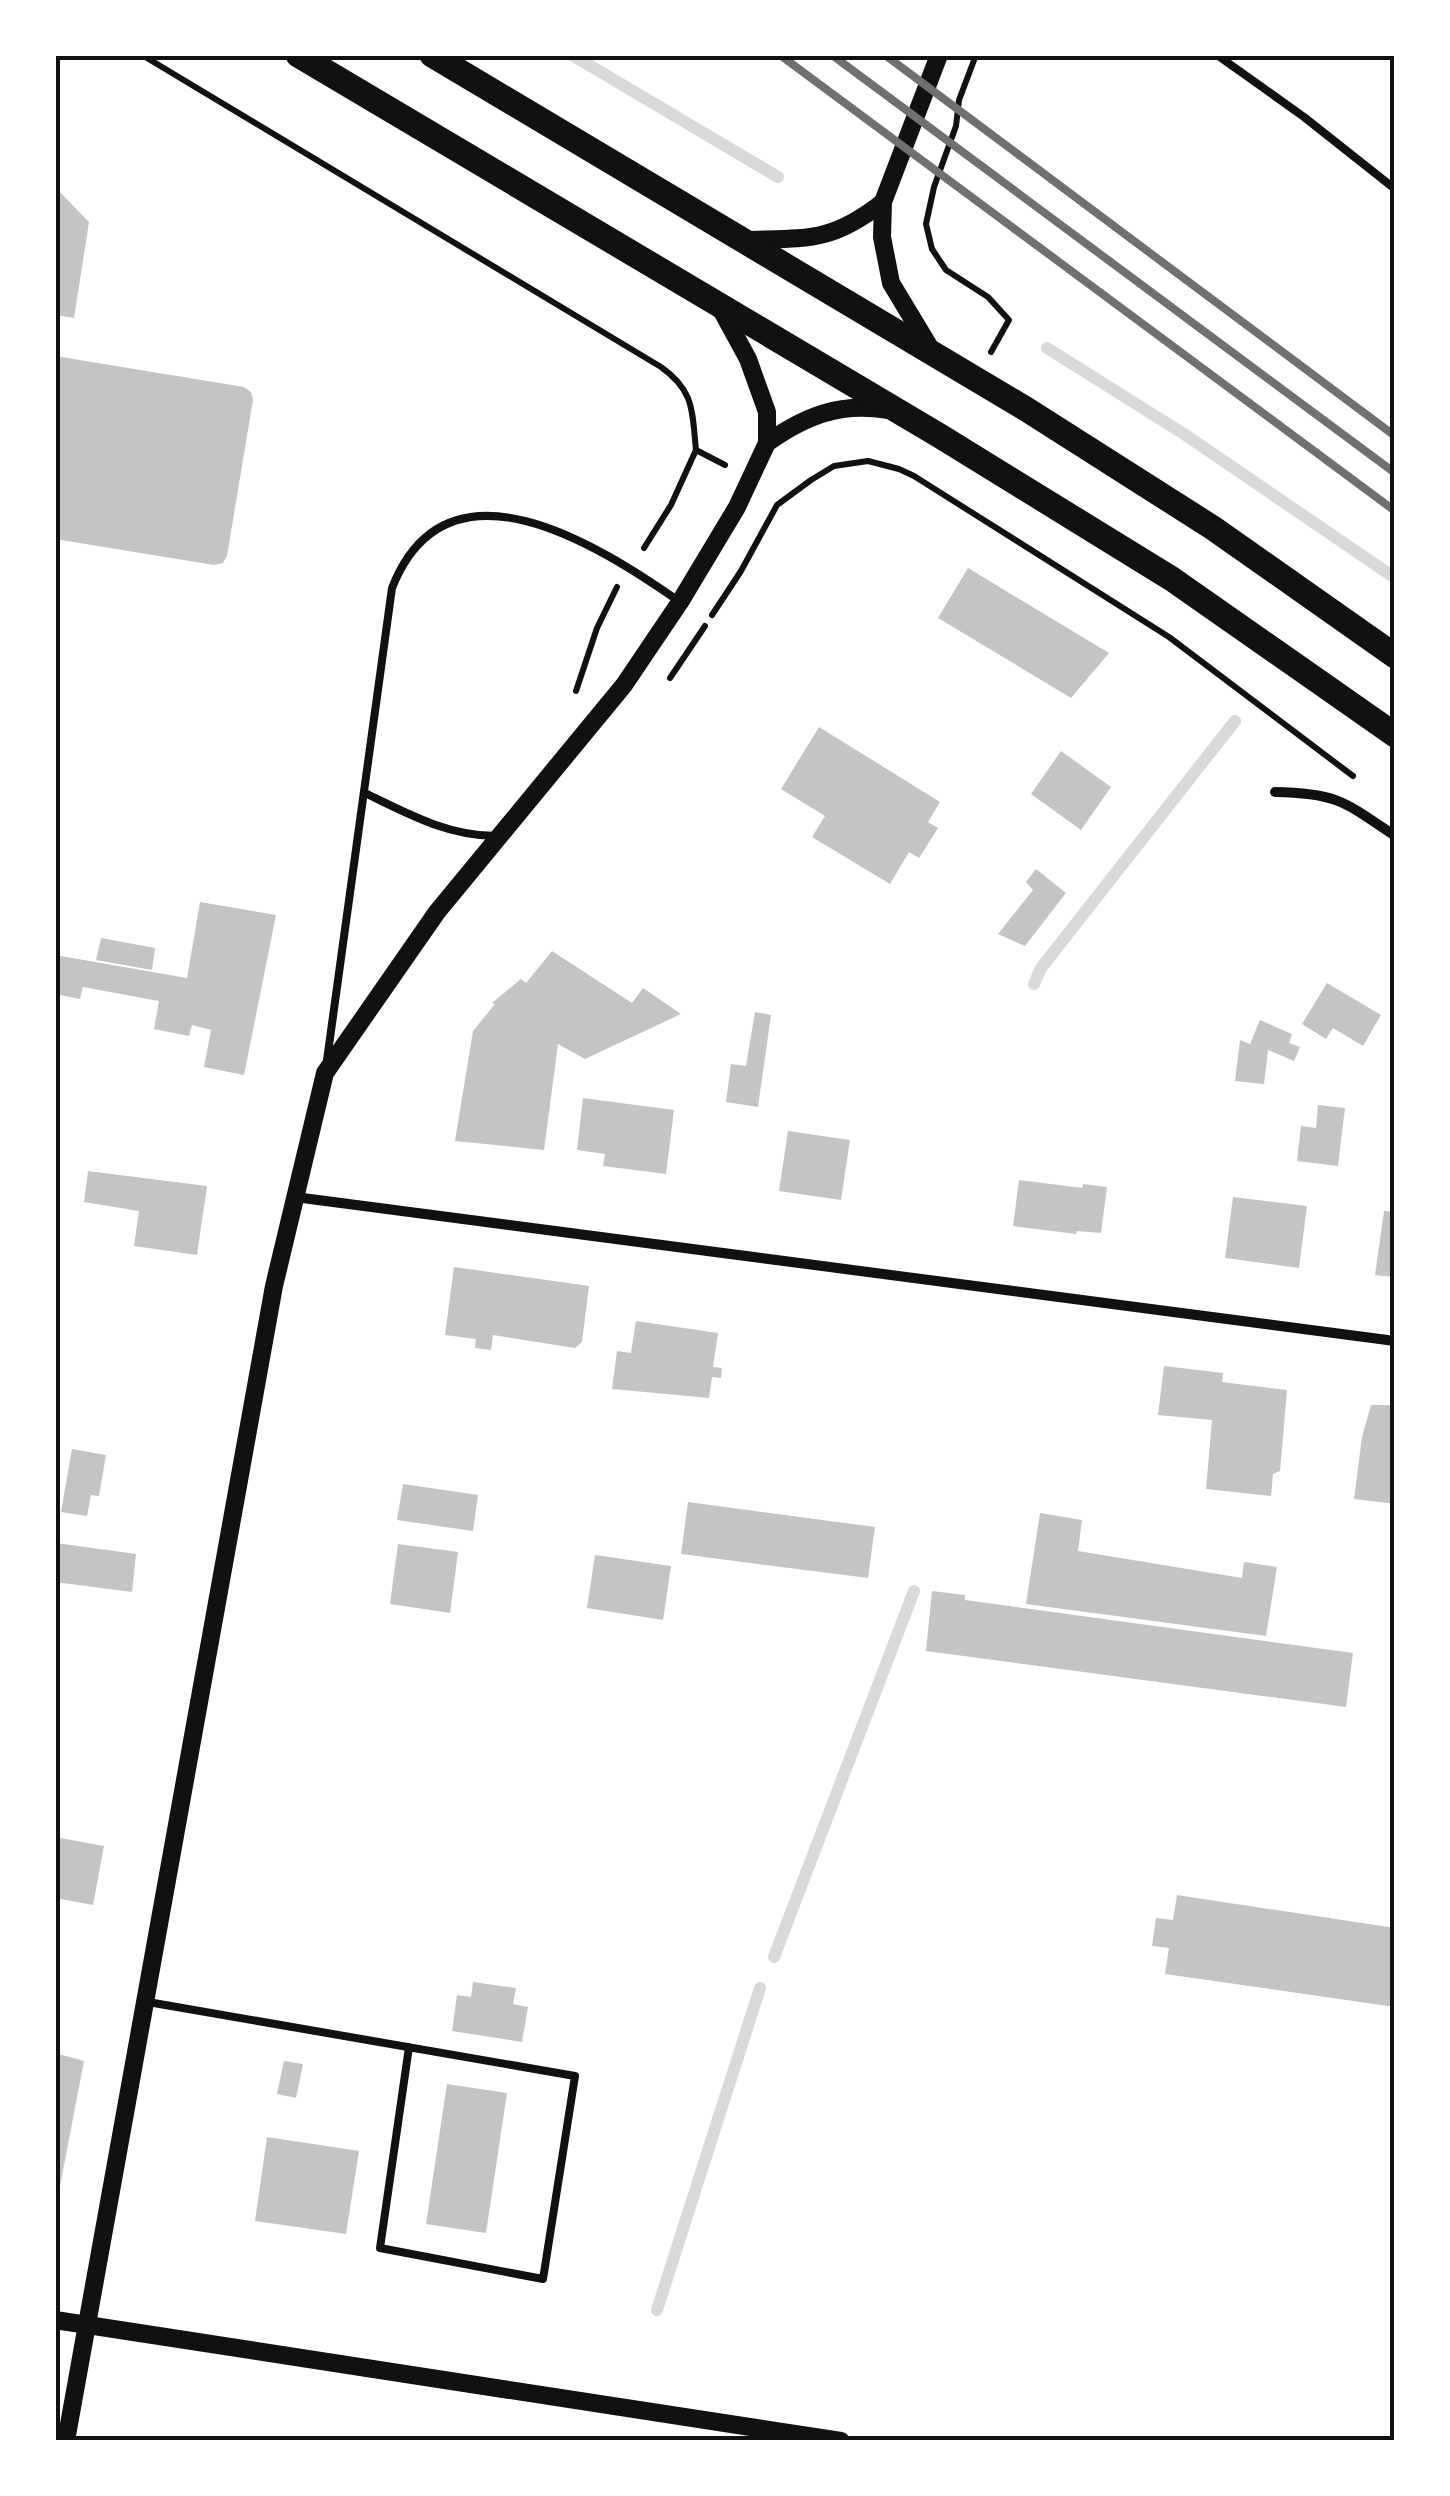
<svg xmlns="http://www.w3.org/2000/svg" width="1450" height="2496" font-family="'Work Sans',sans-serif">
<rect width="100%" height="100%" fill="#fff"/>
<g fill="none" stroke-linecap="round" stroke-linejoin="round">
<g stroke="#d9d9d9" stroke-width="12">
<polyline points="572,55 778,177"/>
<polyline points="1047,348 1184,434 1395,578"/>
<polyline points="1034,984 1041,968 1235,721"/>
<polyline points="774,1957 914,1591"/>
<polyline points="657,2310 760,1988"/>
</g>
</g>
<g fill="#c4c4c4">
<polygon points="55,187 89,222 74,318 55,315"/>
<polygon points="55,356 244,387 251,392 253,400 227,556 223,563 214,565 55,539"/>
<polygon points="968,568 1109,653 1071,698 938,618"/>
<polygon points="819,727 940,802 928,822 938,828 919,858 909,852 890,884 812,837 825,816 781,789"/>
<polygon points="1061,751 1111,787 1081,830 1031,794"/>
<polygon points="1036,869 1066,893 1025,946 998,934 1033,890 1026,882"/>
<polygon points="200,902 276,915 244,1075 204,1067 211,1030 192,1025 189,1036 154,1029 159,1001 83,987 80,999 55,994 55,955 187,978"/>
<polygon points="101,938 155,948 152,970 96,960"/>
<polygon points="552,951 632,1003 643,988 681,1014 585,1059 558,1044 544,1150 455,1141 473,1031 495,1004 492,1003 521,979 526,983"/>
<polygon points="1327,983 1381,1015 1363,1046 1333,1028 1326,1039 1302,1024"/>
<polygon points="755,1012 771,1015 758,1107 726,1102 731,1064 746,1066"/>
<polygon points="1260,1020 1292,1034 1289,1043 1300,1047 1294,1061 1268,1050 1264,1084 1235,1081 1240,1040 1250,1044"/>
<polygon points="583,1098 674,1110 666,1174 603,1166 605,1154 577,1150"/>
<polygon points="1318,1105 1345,1108 1338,1166 1297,1161 1301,1126 1316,1128"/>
<polygon points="788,1131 850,1140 841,1200 779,1191"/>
<polygon points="88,1171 207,1186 197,1255 134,1246 139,1211 84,1202"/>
<polygon points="1019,1180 1082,1188 1083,1184 1107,1187 1101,1233 1077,1231 1076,1234 1013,1226"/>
<polygon points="1233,1197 1307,1206 1299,1268 1225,1258"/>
<polygon points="1384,1211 1395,1212 1395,1277 1375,1275"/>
<polygon points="454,1267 589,1286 582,1342 575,1348 493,1335 491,1350 475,1348 476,1339 445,1335"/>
<polygon points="636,1321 718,1333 713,1367 722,1368 721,1378 712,1377 709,1398 612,1389 617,1351 631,1353"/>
<polygon points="1164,1366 1223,1373 1222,1382 1287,1390 1280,1471 1273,1474 1271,1496 1206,1489 1212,1420 1158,1415"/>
<polygon points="1371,1405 1395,1405 1395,1504 1354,1499 1362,1437"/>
<polygon points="72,1449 106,1455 99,1496 91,1495 87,1516 61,1512"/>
<polygon points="403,1484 478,1495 473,1531 397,1520"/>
<polygon points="688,1502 875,1527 868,1578 681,1554"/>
<polygon points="1040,1513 1082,1520 1078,1551 1242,1578 1244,1562 1277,1567 1266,1636 1026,1604"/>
<polygon points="56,1543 136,1554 132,1592 55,1582"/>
<polygon points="398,1544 458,1552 450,1613 390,1604"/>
<polygon points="595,1555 671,1566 663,1620 587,1608"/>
<polygon points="932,1591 965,1595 965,1600 1353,1653 1346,1707 926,1651"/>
<polygon points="55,1837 104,1846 93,1905 55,1898"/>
<polygon points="1177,1895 1395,1928 1395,2007 1165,1974 1169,1948 1152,1946 1156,1918 1173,1920"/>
<polygon points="473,1982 516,1988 513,2004 528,2007 522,2042 452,2031 457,1995 471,1997"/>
<polygon points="55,2053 84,2061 57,2202 55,2202"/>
<polygon points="284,2061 303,2064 296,2098 277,2094"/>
<polygon points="447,2084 507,2093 486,2233 426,2224"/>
<polygon points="267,2137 359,2151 346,2234 255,2221"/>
</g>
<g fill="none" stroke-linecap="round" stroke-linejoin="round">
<g stroke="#111" stroke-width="6">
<path d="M142,55l519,312c34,24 31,45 35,83l29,15"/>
<polyline points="976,55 959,100 956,126 934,187 926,224 932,249 946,270 988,297 1009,320 991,352"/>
<polyline points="644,548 671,505 696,450"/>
<polyline points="712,615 741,571 777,505 811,480 834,466 868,461 899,469 914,476 1169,637 1353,776"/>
<polyline points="670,678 705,626"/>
<polyline points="576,691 597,628 617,587"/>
</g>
<g stroke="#111" stroke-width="8">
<polyline points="1217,55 1304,117 1395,189"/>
<path d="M365,793c43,21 83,43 132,43"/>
<path d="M327,1060l65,-472c55,-140 206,-43 288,14"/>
<polyline points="148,2002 575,2076 543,2279 380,2248 409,2047"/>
</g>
<g stroke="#111" stroke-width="10">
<path d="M1275,792c62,1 70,10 120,44"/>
<polyline points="295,1197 1395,1341"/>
</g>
<g stroke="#111" stroke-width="18">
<path d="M744,240c63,-2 87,3 139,-38"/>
<polyline points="932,351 891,283 882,237 883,202 939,55"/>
<path d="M767,443c38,-27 73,-41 120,-33"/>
<polyline points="55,2320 841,2441"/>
<polyline points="66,2441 274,1286 325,1073 437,912 624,685 680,602 737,507 767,443 767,412 748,359 718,304"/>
</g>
<g stroke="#111" stroke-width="25">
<polyline points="298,55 940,436 1172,579 1395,735"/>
<polyline points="432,55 1026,409 1213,528 1395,656"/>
</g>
<g stroke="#707070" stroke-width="8">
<polyline points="780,55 1395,511"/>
<polyline points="832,55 1395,473"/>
<polyline points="885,55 1395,436"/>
</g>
</g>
<rect width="1450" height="2496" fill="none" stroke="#ffffff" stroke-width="115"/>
<rect x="58" y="58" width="1334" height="2380" fill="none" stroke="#111" stroke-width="4"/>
</svg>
